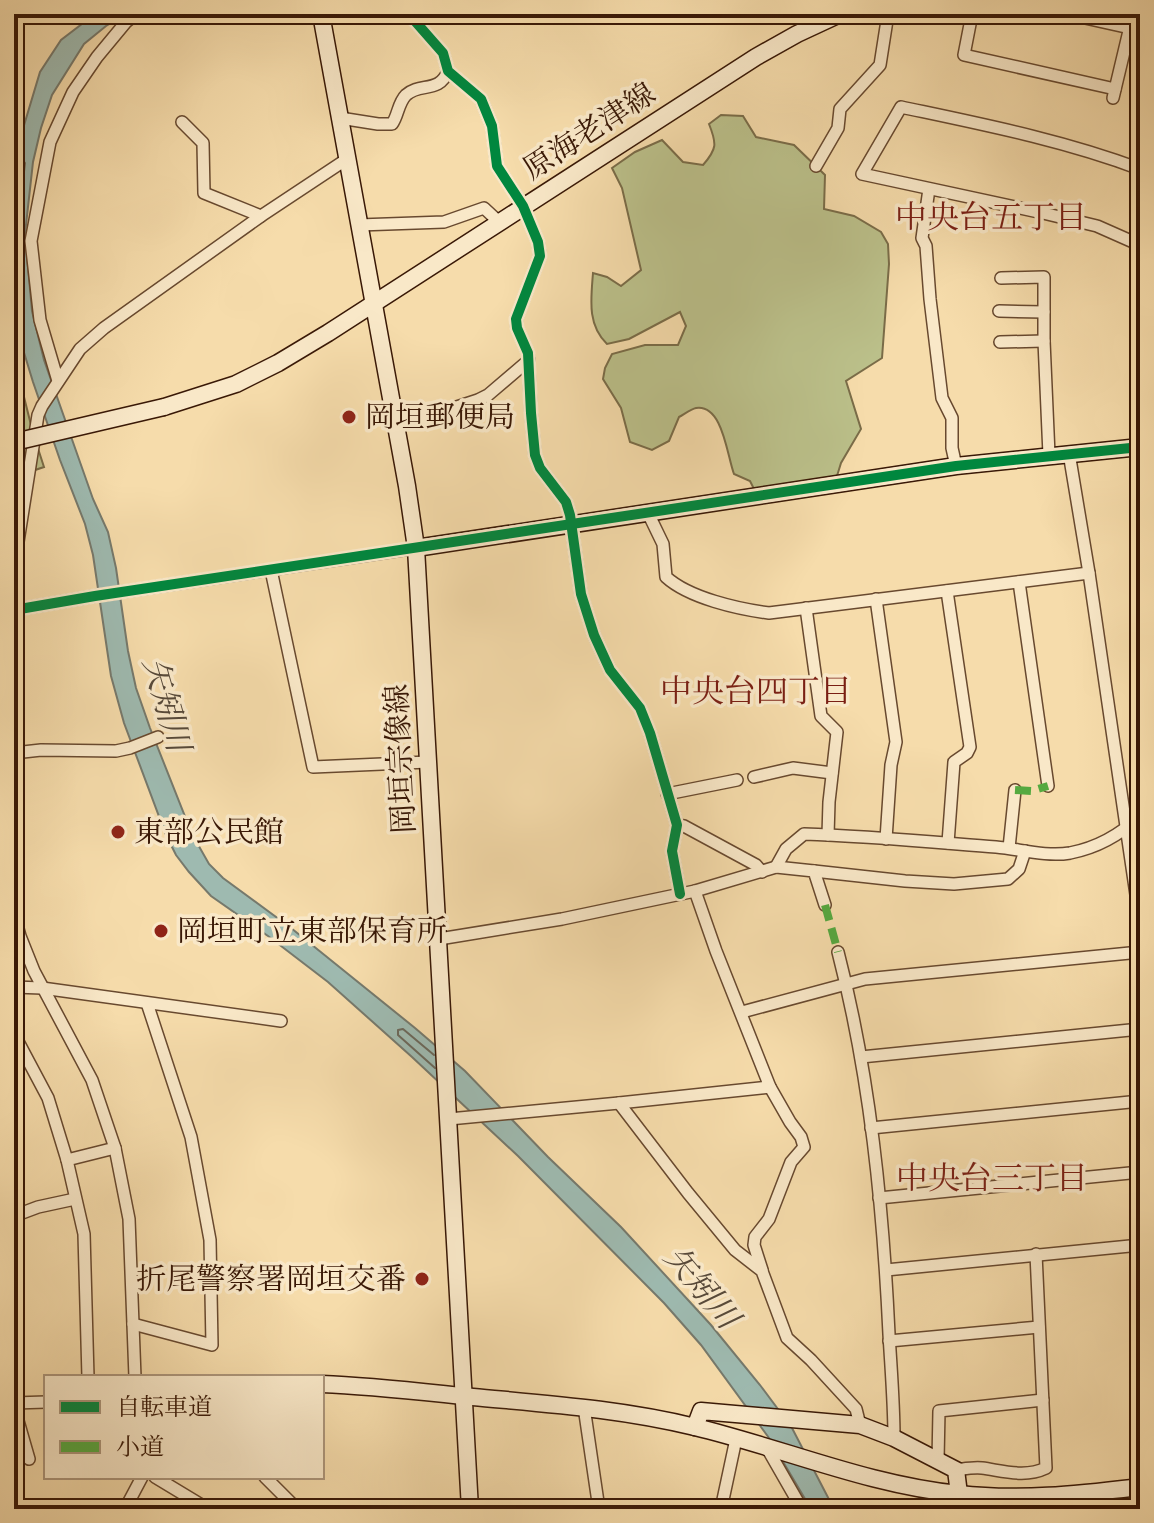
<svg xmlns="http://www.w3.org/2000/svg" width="1154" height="1523" font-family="'EB Garamond','Noto Serif JP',serif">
<rect width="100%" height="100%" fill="#f6dcab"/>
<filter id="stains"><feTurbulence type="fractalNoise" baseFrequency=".0025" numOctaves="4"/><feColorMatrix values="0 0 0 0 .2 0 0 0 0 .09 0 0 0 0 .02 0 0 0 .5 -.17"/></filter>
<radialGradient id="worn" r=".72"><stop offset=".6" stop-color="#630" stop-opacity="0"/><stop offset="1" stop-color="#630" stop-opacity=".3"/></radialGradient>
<g fill="#bbc08a" stroke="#7a6c48" stroke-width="2">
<path d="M721,115l22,1 13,21 38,8 31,30 -1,34 30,7 27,16 7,12 1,20 -7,94 -36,23 15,48 -20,34 -4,13 -11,8 -70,9 -6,-12 -16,-7c-7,-18 -11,-70 -38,-66 -5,1 -13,7 -17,9l-10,24 -17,9 -22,-8 -9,-34 -18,-29 2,-11 7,-14 33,-9h33l8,-19 -6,-14 -51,27 -22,5c-20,-19 -16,-45 -14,-71l14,4 14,9 20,-16 -19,-82 -10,-20 23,-16 27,-12 21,22 20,3c14,-16 14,-21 6,-41z"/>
<polygon points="14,357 33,433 44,467 14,477"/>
</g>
<polygon fill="#9ebab0" stroke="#76796c" stroke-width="2" points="95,14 126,14 106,26 84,44 52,95 41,128 33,162 25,234 32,311 44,360 93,499 108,532 116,568 128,651 136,688 150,728 192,834 209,864 223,878 291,928 415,1028 465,1071 548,1157 621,1227 711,1325 760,1385 792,1428 834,1509 811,1509 769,1438 701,1345 664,1303 518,1156 412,1057 328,982 268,936 211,896 189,872 176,855 166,835 124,723 111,676 93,555 85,524 60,460 33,382 22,346 14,304 14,177 19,142 40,72 61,40"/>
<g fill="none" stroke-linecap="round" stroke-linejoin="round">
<g stroke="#6c695b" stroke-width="2">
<polyline points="14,160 22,159 25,163 17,234 24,314 21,317 14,317"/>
<polyline points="434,1055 403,1029 398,1030 398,1035 435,1068"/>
</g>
<g stroke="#68492f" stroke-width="14">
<g id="street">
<polyline points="411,14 414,20 443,53 448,71 481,99 492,126 497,166 523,206 538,242 540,256 516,319 517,328 528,353 531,413 535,455 540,468 566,502 570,515 581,594 594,635 610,670 640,708 650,733 677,825 672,851 680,894"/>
<polyline points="972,14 964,55 1115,89"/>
<polyline points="1067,14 1130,28"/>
<polyline points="1113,98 1133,14"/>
<path d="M340,118l38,6h14c6,-8 6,-21 14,-29 14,-13 33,-1 42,-24"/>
<polyline points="182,122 203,143 204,193 261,216"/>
<polyline points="816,166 838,128 840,109 880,65 888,14"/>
<path d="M1140,169c-77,-29 -159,-45 -239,-62l-39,67 181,39 54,13 43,19"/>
<polyline points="929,189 922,238 926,246 930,299 942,398 952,418 952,448 956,466"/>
<polyline points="359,225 444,222 484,208 499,222"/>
<polyline points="1001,278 1044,277 1044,341 1049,455"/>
<polyline points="999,311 1044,312"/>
<polyline points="1000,342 1044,341"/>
<polyline points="58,381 40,320 31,241 50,142 73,92 97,57 126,22 136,14"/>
<polyline points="396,427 478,400 488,395 529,360"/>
<polyline points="1069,453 1089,573 1140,922"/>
<path d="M648,513l15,31 3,33c23,21 72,32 103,36l320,-40"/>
<polyline points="14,567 38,415 42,406 80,349 104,328 261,216 347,159"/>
<polyline points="271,570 313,767 428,762"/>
<polyline points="1019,582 1048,786"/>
<polyline points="947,591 970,747 967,753 954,762 948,843"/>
<polyline points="876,599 896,742 891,765 886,839"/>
<polyline points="806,608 821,716 837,732 829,802 828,835"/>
<polyline points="14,610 95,596 416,548"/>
<polyline points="14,753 41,750 116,751 130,748 158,737"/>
<polyline points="754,777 793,768 832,773"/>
<polyline points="667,794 737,780"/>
<polyline points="677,825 684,826 756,865 762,872"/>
<polyline points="1009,848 1015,790"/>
<path d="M776,867l10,-18 18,-15c64,2 128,8 192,13 23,2 50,10 74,6 26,-5 51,-19 70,-37"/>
<polyline points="814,871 905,881 954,884 1008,879 1019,869 1025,851"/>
<polyline points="14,914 20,936 34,971 92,1080 115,1148 129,1219 135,1377"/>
<polyline points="439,939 562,919 695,891 776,867 814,871 825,905"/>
<path d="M838,952c32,124 45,254 51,382 2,35 5,69 5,104"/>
<polyline points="14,987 42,988 281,1021"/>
<polyline points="742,1012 865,979 1140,952"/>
<polyline points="14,1034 48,1098 67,1160"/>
<polyline points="861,1057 1140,1029"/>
<polyline points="619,1103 688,1193 735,1250 762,1271 787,1338 811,1360 856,1409 860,1425"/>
<polyline points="449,1119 619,1103 770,1087 716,951 695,891"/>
<polyline points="871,1128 1140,1101"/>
<polyline points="879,1198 1140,1172"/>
<polyline points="14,1216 38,1207 75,1199"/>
<polyline points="14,1254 16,1266 16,1414 29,1459"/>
<polyline points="762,1270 754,1245 755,1237 769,1219 791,1162 804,1147 801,1137 790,1122 770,1087"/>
<polyline points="886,1270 1140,1245"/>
<polyline points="133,1324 212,1345 210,1240 191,1137 147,1003"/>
<polyline points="889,1341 1039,1327"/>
<polyline points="88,1377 84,1234 67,1160 115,1148"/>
<polyline points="14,1403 46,1402"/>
<polyline points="584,1407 599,1509"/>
<polyline points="767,1448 802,1509"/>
<polyline points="938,1460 939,1411 1043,1400"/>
<path d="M956,1470c8,-1 17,-3 26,-2 22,3 43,10 64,0l-10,-214"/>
<polyline points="155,1477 208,1509"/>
<polyline points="265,1477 297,1509"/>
<polyline points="125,1509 142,1477"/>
<polyline points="721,1509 736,1439"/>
</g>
</g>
<g stroke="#391806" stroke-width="19">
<g id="secondary">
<polyline points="321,14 407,486 416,548 470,1509"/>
<polyline points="164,407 236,384 278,363 328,333 756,57 797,34 840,14"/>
<polyline points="14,439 15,441"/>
<polyline points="416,548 956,466 1140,447"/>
<path d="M322,1384c50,2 101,8 151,13 74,7 149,12 222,30 88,21 173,58 264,67 61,7 120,0 181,-7"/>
<polyline points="695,1427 701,1411 860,1425 894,1438 956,1470 959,1494"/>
</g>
</g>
<use href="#street" stroke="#f9e8c8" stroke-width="11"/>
<use href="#secondary" stroke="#f9e8c8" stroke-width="16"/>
<g stroke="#391806" stroke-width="19" stroke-linecap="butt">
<polyline id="secondary-bridge" points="23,440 164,407"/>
</g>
<use href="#secondary-bridge" stroke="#f9e8c8" stroke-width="16"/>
<g stroke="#55a940" stroke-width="8" stroke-dasharray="16 8" stroke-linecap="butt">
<polyline points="1015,790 1031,791 1048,786"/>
<polyline points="825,905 838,952"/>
</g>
<g stroke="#f9e8c8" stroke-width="15">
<g id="cycleway">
<polyline points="411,14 414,20 443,53 448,71 481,99 492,126 497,166 523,206 538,242 540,256 516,319 517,328 528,353 531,413 535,455 540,468 566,502 570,515 581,594 594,635 610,670 640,708 650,733 677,825 672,851 680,894"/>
<polyline points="14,610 95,596 956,466 1140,447"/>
</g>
</g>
<use href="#cycleway" stroke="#00873e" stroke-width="10"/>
</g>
<g fill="#8f2418" stroke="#f9e8c8" stroke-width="3">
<circle cx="349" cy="417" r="8"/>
<circle cx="118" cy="832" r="8"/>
<circle cx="161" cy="931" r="8"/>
<circle cx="422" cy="1279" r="8"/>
</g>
<g text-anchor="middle" stroke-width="7" stroke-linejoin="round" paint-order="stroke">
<g font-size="30" fill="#391806" stroke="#f9e8c8">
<text transform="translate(589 131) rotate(-33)" y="10">原海老津線</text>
<text transform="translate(400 759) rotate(-93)" y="10">岡垣宗像線</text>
</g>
<g font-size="30" fill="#391806" stroke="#f9e8c8" text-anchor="start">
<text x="365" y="427">岡垣郵便局</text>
<text x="134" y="842">東部公民館</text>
<text x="177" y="941">岡垣町立東部保育所</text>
<text x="406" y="1289" text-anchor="end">折尾警察署岡垣交番</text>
</g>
<g font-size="32" fill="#7a1f14" stroke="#f9e8c8">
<text x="991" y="228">中央台五丁目</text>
<text x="756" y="702">中央台四丁目</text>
<text x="992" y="1189">中央台三丁目</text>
</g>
<g font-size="32" font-style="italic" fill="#574939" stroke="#f9e8c8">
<text transform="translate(167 704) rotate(74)" y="11">矢矧川</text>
<text transform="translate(702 1287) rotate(50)" y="11">矢矧川</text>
</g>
</g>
<rect width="1154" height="1523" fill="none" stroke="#f6dcab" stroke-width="48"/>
<rect x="16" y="16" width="1122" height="1491" fill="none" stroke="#391806" stroke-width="4"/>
<rect x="24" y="24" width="1106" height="1475" fill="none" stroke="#391806" stroke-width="2"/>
<rect x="44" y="1375" width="280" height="104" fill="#f9e8c8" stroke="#ac957a" stroke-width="2"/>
<rect x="60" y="1401" width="40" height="12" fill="#00873e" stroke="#ac957a" stroke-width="2"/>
<text x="116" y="1415" font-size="24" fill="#391806">自転車道</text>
<rect x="60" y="1441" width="40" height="12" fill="#55a940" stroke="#ac957a" stroke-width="2"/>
<text x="116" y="1455" font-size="24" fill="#391806">小道</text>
<rect width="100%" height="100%" filter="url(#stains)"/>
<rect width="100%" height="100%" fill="url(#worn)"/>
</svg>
